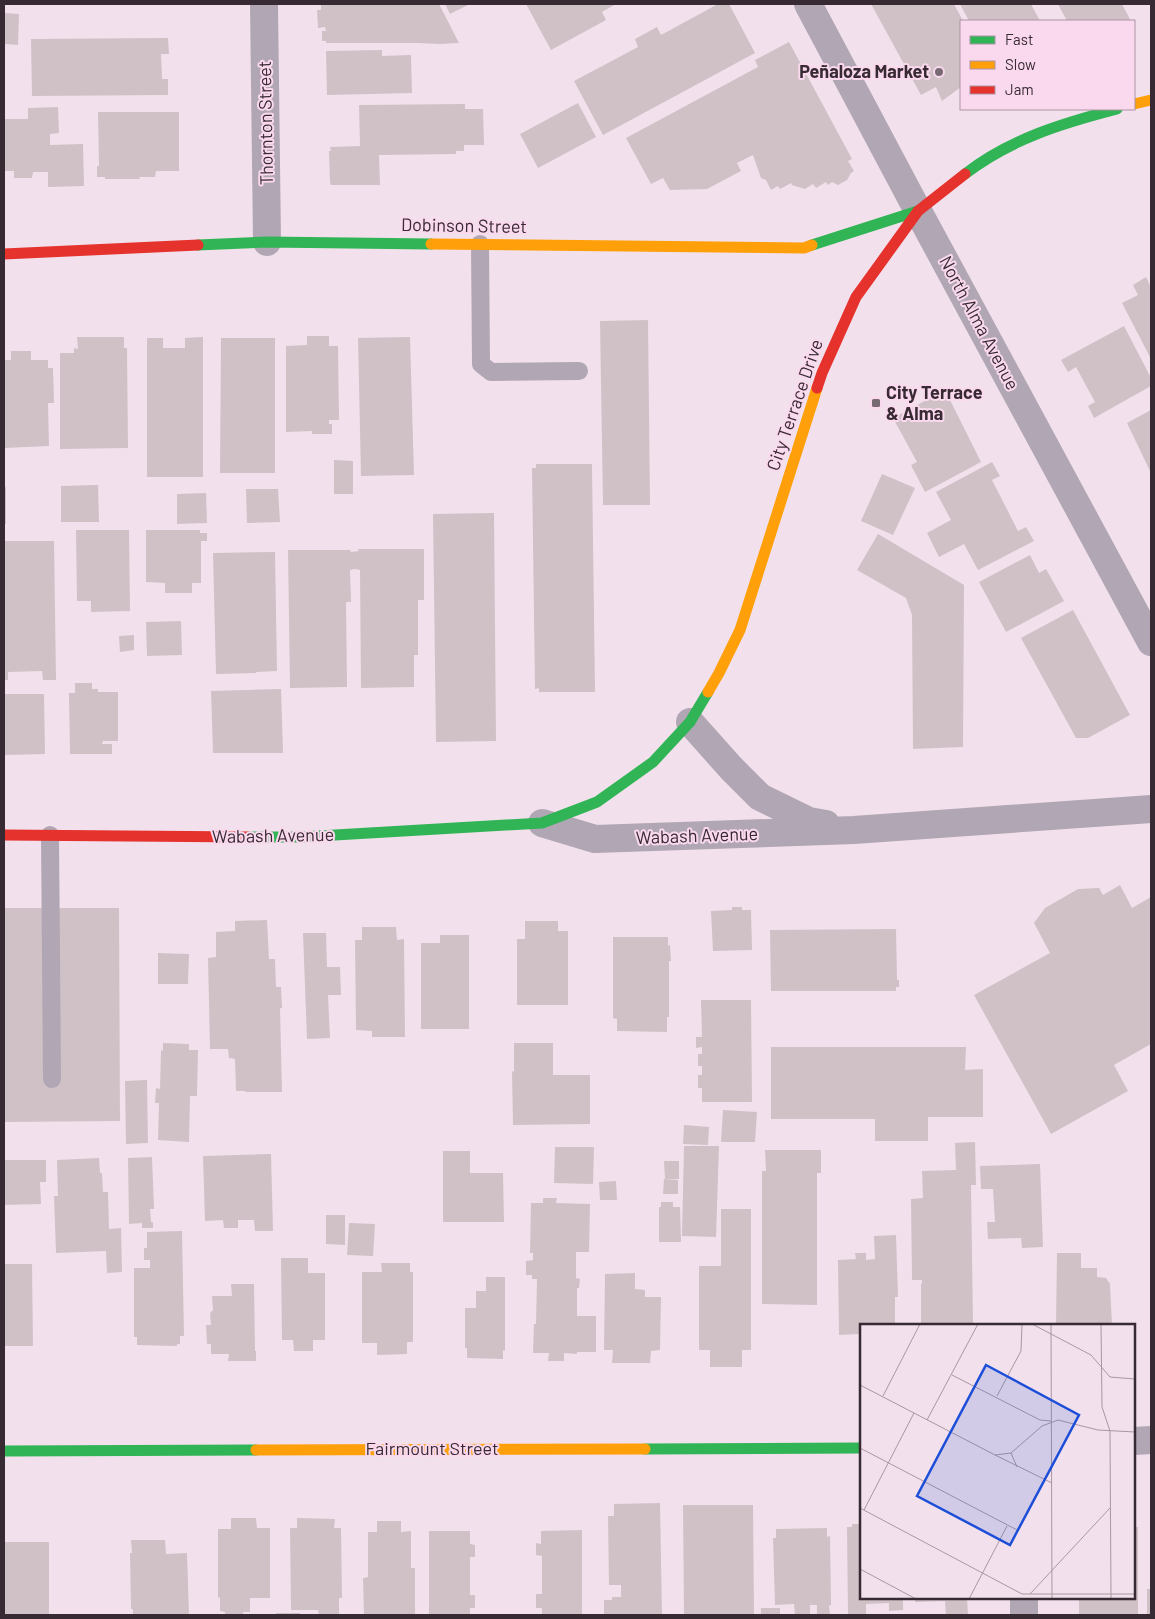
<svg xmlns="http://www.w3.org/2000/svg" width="1155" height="1619" font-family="Barlow,sans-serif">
<rect width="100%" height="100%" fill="#f2e1ec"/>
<g fill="#cfc1c6">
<polygon points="321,4 439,4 459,43 440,44 418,43 326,43 326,41 322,41 322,31 326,31 325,27 318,28 317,10 321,10"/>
<polygon points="445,4 470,4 450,14"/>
<polygon points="526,4 616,4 602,12 606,20 551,50"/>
<polygon points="718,4 729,4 755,53 603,135 574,81 638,47 635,39 657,27 661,35"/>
<polygon points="871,4 954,4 963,21 961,21 961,87 942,101 936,87 921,95"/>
<polygon points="960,4 1031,4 1040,21 969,21"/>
<polygon points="1058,4 1122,4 1131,21 1067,21"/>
<polygon points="4,13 19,14 18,45 4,44"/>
<polygon points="168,38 169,54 161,54 162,79 168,79 168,95 32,96 31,39"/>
<polygon points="789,42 852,159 848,161 854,171 851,173 847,180 838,185 832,182 828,185 826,182 816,188 813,184 805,189 792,185 791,183 780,189 778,186 771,190 766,180 761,178 753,155 737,163 741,171 707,189 670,190 663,178 651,184 626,138 758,67 755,60"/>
<polygon points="382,50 382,56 411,55 412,93 327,95 326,51"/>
<polygon points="578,103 596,137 538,168 520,134"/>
<polygon points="465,104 465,109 483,109 484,145 464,145 464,151 456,151 456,154 379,155 380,185 331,185 330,182 329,151 331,151 330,147 360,146 359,105"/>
<polygon points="58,107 59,133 50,134 50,145 83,144 84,186 48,187 48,172 33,172 32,178 14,178 14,171 4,171 4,119 28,119 28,108"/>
<polygon points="98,112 179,112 179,171 156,171 155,177 139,177 140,179 105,179 105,177 97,177 97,166 99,166"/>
<polygon points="1146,277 1151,287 1151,359 1122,303 1138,295 1133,285"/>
<polygon points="648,320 650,505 603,505 600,321"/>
<polygon points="1124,326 1151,378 1151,386 1094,418 1088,406 1095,402 1076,367 1068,372 1061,360"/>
<polygon points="307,336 329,336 329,346 338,346 339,420 329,420 329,424 332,424 332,434 312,434 312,431 286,432 286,346 307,345"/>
<polygon points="77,337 124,337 124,348 127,348 128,448 60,449 60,353 74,353 74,348 78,349"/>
<polygon points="203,337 203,477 147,477 147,338 163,338 163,348 185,348 185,338"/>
<polygon points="410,337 414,475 361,476 358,338"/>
<polygon points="221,338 275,338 275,473 220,473"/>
<polygon points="11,351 31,351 31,360 48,360 48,368 53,368 54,403 48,403 49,446 4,448 4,360 11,360"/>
<polygon points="945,390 981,462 925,492 911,465 917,462 893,418"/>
<polygon points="1151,410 1151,473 1127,423"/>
<polygon points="334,460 353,461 353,494 334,494"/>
<polygon points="992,462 1000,476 992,480 1018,531 1026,527 1034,541 978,570 964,544 939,557 927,533 951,520 936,492"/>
<polygon points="536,464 592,464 595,692 539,692 539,688 535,689 532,468 536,468"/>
<polygon points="882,474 915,488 893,535 861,521"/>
<polygon points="98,485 99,522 61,522 61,486"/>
<polygon points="6,487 6,524 4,524 4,488"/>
<polygon points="246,489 278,489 280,522 247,523"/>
<polygon points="206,493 207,523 177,524 177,494"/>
<polygon points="494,513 496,741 436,742 433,514"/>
<polygon points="76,530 129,530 130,611 91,612 91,601 77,601"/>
<polygon points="146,530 200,530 200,533 207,533 207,541 201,541 201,583 192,583 192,593 165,593 165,583 146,582"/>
<polygon points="878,534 964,585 963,747 913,749 912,615 906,598 857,570"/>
<polygon points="4,541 54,541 56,680 43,680 42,671 8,672 8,680 4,680"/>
<polygon points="358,549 424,549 424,600 418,600 418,655 414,655 414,687 361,688 360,570 355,569 350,570 351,602 346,602 347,687 290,688 288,550 350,550 351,552 359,551"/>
<polygon points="275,552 277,671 256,672 256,673 216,674 213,553"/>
<polygon points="1030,555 1039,573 1046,569 1064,601 1006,632 979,582"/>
<polygon points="1073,610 1130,715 1088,738 1076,738 1021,638"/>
<polygon points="181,621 182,655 147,656 146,622"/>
<polygon points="134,635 134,650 120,652 119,636"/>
<polygon points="75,683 92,683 92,689 98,689 98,692 118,692 118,741 103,741 102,744 112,744 112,754 70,754 69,693 75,693"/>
<polygon points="281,689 283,753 213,753 211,691"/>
<polygon points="4,694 44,694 45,754 4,755"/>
<polygon points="1120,885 1132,908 1151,897 1151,1044 1114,1065 1128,1091 1051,1134 974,995 1050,953 1034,923 1045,908 1078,889 1099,888 1103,895"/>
<polygon points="732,907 742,907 742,910 751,910 752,950 713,951 711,911 732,910"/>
<polygon points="4,908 119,908 120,1121 4,1122"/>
<polygon points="267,920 269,959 275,959 276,987 281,987 282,1008 280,1008 282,1092 245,1092 245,1091 236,1091 235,1059 229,1058 228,1049 210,1049 208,958 216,957 216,932 235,931 235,921"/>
<polygon points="525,921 558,921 558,931 568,931 568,1005 517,1005 517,939 525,939"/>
<polygon points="362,927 396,927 397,940 404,939 405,1037 372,1037 372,1031 356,1030 355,940 362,940"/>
<polygon points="896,929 897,980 899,980 899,987 896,987 896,991 771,991 770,930"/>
<polygon points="303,933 326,933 327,967 340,967 341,995 328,995 330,1038 307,1039"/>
<polygon points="440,935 469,935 469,1029 421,1029 421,943 440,943"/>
<polygon points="613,937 668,937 668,946 670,945 671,961 669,961 669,1017 667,1017 667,1032 617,1031 617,1019 613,1018"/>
<polygon points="158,953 189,954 188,984 158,984"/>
<polygon points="701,1000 751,1000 752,1102 702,1102 702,1088 698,1088 698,1075 702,1075 702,1066 698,1066 698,1054 702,1054 702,1047 696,1048 696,1037 702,1037"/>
<polygon points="163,1043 189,1044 189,1050 198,1050 197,1096 190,1096 189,1142 158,1140 159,1103 155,1103 156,1088 160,1089 161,1050 163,1051"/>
<polygon points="514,1043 553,1043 553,1075 590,1075 590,1124 513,1125 512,1071 514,1072"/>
<polygon points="771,1047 966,1047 965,1070 983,1069 983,1117 928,1117 928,1141 875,1141 875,1119 771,1119"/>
<polygon points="147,1080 148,1143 126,1144 125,1081"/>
<polygon points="723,1110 757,1112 755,1142 721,1142"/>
<polygon points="684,1125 709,1127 708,1145 683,1144"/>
<polygon points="975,1142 976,1185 971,1185 973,1325 921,1325 921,1284 922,1283 922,1280 912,1280 911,1199 923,1198 922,1171 956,1170 955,1143"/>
<polygon points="684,1146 719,1146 716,1237 682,1236"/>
<polygon points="555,1147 594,1147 593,1184 554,1183"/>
<polygon points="765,1150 821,1150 821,1173 817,1173 817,1305 762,1304 762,1171 766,1171"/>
<polygon points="443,1151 470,1151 470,1173 503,1173 504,1222 443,1222"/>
<polygon points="271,1154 273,1231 255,1231 254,1220 238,1220 238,1228 224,1228 223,1220 205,1221 203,1156"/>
<polygon points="152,1157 154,1209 150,1209 151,1222 153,1222 153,1228 142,1228 142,1223 129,1224 128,1158"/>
<polygon points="99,1158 100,1173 102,1173 103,1192 108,1192 109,1229 121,1228 122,1272 107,1273 106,1251 56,1253 54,1196 58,1196 57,1160"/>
<polygon points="4,1160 46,1160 46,1182 40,1182 41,1204 4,1205"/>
<polygon points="664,1161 679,1161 679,1179 665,1179"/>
<polygon points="1040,1164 1043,1247 1022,1248 1021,1238 988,1239 987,1222 995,1222 993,1189 981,1189 980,1166"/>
<polygon points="664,1179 678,1180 678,1194 663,1194"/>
<polygon points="616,1181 617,1200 600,1200 599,1182"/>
<polygon points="543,1198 557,1198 556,1203 590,1204 589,1252 576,1252 576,1278 580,1279 579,1288 577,1288 577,1316 596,1316 596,1352 577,1352 577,1354 564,1353 564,1361 548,1361 549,1353 533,1353 534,1324 536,1324 537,1279 532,1279 532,1275 526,1275 526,1261 533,1260 533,1253 530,1253 531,1203 543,1203"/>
<polygon points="661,1202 673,1202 673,1207 680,1207 681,1242 659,1242 659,1207 661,1207"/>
<polygon points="721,1209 751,1209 751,1350 742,1350 742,1367 710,1367 710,1350 699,1350 699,1266 721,1266"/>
<polygon points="326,1215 345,1215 345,1245 326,1244"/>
<polygon points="349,1223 375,1224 373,1256 347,1255"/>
<polygon points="182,1231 184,1336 180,1336 180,1344 177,1344 177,1346 137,1345 137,1337 134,1337 134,1268 150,1268 150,1260 144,1260 144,1248 147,1248 147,1232"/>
<polygon points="896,1235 898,1297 895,1297 895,1325 861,1325 861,1350 860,1350 859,1334 839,1335 838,1260 856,1259 855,1253 866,1253 866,1260 875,1259 874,1236"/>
<polygon points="1057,1253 1081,1253 1081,1268 1097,1268 1097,1277 1106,1278 1110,1284 1112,1325 1056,1325"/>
<polygon points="281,1258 308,1258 308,1273 325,1273 325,1340 313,1340 313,1351 294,1351 293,1340 282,1340"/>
<polygon points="381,1263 410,1263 410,1272 413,1272 413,1342 407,1342 407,1354 377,1355 377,1343 362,1343 362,1272 382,1272"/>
<polygon points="4,1264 32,1264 33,1346 4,1346"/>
<polygon points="635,1273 635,1289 645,1290 645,1297 661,1297 660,1350 651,1351 650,1363 612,1363 613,1350 604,1350 605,1274"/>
<polygon points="486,1277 505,1277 505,1351 503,1350 503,1359 467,1358 467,1348 465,1348 465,1308 476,1308 476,1291 486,1291"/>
<polygon points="231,1284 254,1284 255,1351 256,1351 256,1361 228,1361 229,1354 211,1354 211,1344 207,1344 206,1325 211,1325 210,1313 213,1310 212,1296 232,1296"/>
<polygon points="660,1503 662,1615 604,1615 604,1600 612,1600 612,1597 621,1597 621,1585 609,1585 608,1516 614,1516 614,1504"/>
<polygon points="683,1505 753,1505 754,1615 684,1615"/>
<polygon points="231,1518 256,1518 257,1528 270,1528 270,1598 250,1598 250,1612 243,1612 243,1615 225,1615 225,1612 220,1611 220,1598 218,1597 218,1529 231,1529"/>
<polygon points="297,1518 335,1519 334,1528 341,1528 342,1598 339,1598 339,1615 319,1615 318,1610 291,1610 290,1528 297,1528"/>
<polygon points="377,1521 401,1521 401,1532 411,1531 411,1568 415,1568 415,1615 364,1615 363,1578 368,1577 368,1532 377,1532"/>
<polygon points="852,1524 861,1524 861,1598 903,1598 903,1610 889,1611 889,1603 866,1604 866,1615 848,1615 847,1527 852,1527"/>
<polygon points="1134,1527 1138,1527 1138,1615 1079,1615 1079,1598 1134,1598"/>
<polygon points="827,1528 827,1537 830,1536 831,1605 829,1606 830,1615 817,1614 817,1605 810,1605 810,1614 795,1615 794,1604 775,1605 773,1538 776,1538 776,1529"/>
<polygon points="582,1530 582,1615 542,1615 542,1608 536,1608 536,1594 542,1594 542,1556 536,1555 536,1543 541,1544 541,1531"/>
<polygon points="429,1531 470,1531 470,1544 475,1545 475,1557 470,1557 470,1595 475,1595 475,1608 470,1608 470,1615 429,1615"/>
<polygon points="131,1540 165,1540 166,1554 187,1553 189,1615 133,1615 133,1609 131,1609 130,1553 132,1553"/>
<rect x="4" y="1542" width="45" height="73"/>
<rect x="1147" y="1589" width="4" height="25"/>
<polygon points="915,1598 967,1598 968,1615 946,1615 945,1601 915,1602"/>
<rect x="761" y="1608" width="19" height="7"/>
<rect x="276" y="1613" width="24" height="2"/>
</g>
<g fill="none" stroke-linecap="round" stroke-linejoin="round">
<g stroke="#b1a6b3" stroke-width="18">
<polyline points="480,244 481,364 491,372 579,371"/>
<polyline points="50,835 52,1079"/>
</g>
<g stroke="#b1a6b3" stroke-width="28">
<polyline points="264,4 267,242"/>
<polyline points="808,4 918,211 1151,642"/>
<polyline points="690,722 731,768 760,797 809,821 826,824"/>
<polyline points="542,823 595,839 854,830 1151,809"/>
<polyline points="1134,1441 1151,1440"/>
<polyline points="1024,1598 1024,1615"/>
</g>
<g stroke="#30b455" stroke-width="11">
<path d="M965,174c45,-35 98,-51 152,-65"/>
<polyline points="198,245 267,242 431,244"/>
<polyline points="812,245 918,211"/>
<polyline points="249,837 301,837 542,823 597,802 653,762 690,722 708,692"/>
<polyline points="645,1449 861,1448"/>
<polyline points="4,1451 256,1450"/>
</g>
<g stroke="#ff9f0a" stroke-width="11">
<polyline points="1134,104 1151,100"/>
<polyline points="431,244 804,248 812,245"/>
<polyline points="708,692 719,673 740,630 817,388"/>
<polyline points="256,1450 645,1449"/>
</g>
<g stroke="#e5322d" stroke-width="11">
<polyline points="4,254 198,245"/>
<polyline points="817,388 822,373 856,297 918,211 965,174"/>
<polyline points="4,835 249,837"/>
</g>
</g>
<g fill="#786a73" stroke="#fad9ee" stroke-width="2">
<circle cx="939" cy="72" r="5"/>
<rect x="871" y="398" width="10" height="10" rx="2.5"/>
</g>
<g text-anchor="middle" stroke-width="4" stroke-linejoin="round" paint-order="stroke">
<g font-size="18" font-weight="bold" fill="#372a32" stroke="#fad9ee" text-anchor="end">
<text x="929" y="78">Peñaloza Market</text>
<text x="886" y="399" text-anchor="start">City Terrace<tspan x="886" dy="21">&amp; Alma</tspan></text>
</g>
<g font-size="18" fill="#372a32" stroke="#fad9ee">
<text transform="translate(266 123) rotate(-91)" y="6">Thornton Street</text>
<text transform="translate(464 226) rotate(1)" y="6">Dobinson Street</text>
<text transform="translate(979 323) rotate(62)" y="6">North Alma Avenue</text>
<text transform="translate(795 405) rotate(-71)" y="6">City Terrace Drive</text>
<text transform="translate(273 836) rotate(-1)" y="6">Wabash Avenue</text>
<text transform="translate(697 836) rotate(-2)" y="6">Wabash Avenue</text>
<text x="432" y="1455">Fairmount Street</text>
</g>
</g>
<g transform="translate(860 1324)">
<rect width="275" height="275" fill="#f2e1ec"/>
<path fill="none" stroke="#a798a2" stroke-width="1" d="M172,0l59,31 19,22 25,2M191,0l1,275M241,0l1,83 8,24 1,168M92,51l88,45 11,1M0,61l135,70 16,-2 31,-27 16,-6 40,10 37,2M23,72l37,-72M137,72l24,-45 1,-27M67,96l51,-96M0,124l159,83M151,129l6,14M135,131l57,28M0,184l162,86h113M4,186l50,-97M0,245l56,30M170,270l80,-86M109,275l38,-73"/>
<path fill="#1d4ed8" fill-opacity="0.15" stroke="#1d4ed8" stroke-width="2.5" d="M126,41l93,50 -69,130 -93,-49z"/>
<rect width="275" height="275" fill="none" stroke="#372a32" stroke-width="2.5"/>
</g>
<rect width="1155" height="1619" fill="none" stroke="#372a32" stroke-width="10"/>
<rect x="960" y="20" width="175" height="90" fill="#fad9ee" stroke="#ac93a3"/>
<rect x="970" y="36" width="25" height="8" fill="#30b455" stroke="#ac93a3"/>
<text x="1005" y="45" font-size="15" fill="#372a32">Fast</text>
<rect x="970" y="61" width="25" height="8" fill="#ff9f0a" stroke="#ac93a3"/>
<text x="1005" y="70" font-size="15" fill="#372a32">Slow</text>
<rect x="970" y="86" width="25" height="8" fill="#e5322d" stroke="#ac93a3"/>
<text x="1005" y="95" font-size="15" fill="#372a32">Jam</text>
</svg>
